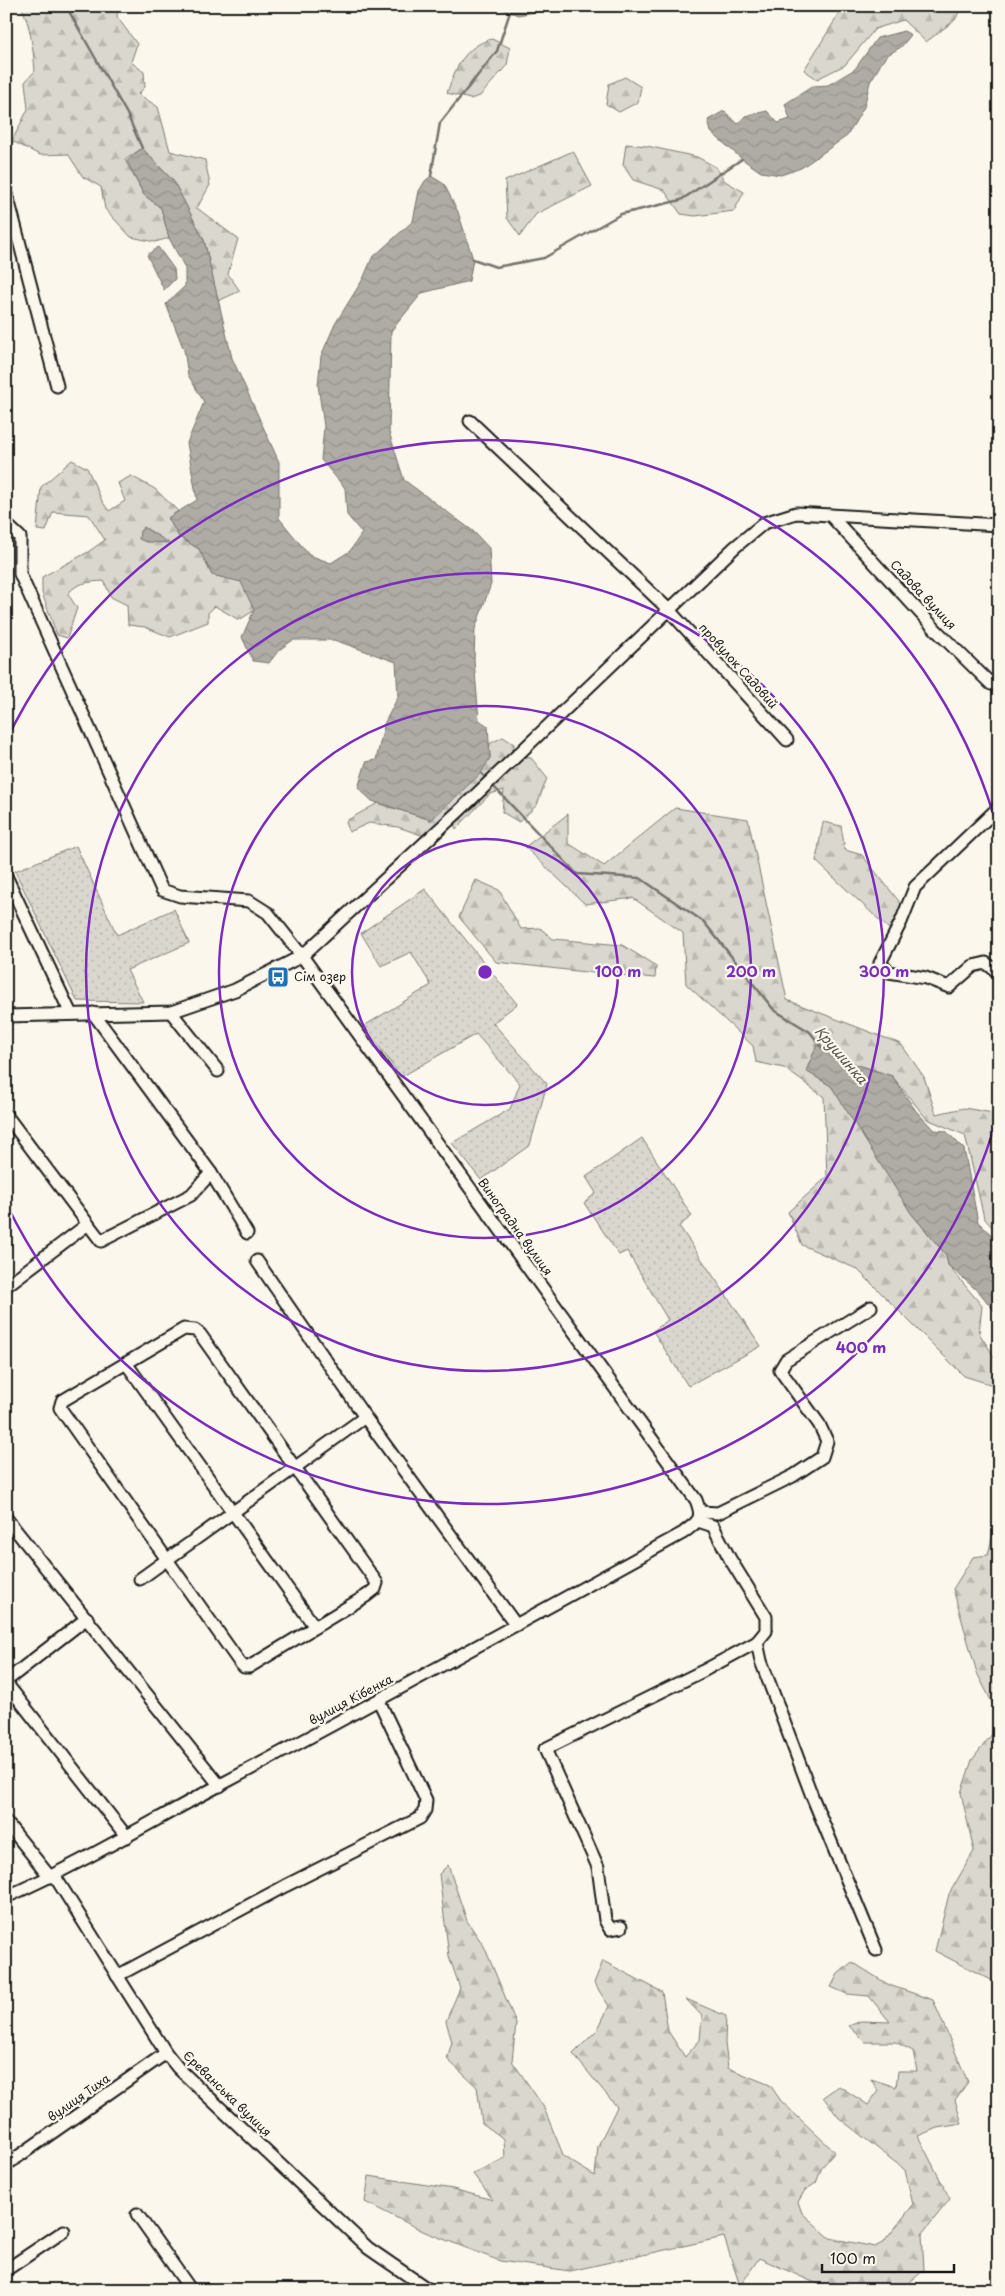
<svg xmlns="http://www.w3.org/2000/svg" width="1005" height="2296" font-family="'Playpen Sans',sans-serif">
<defs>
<pattern id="forest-firs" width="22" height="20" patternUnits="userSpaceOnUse" patternTransform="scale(1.25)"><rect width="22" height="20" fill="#dad7ce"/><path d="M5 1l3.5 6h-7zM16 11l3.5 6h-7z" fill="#bab8b0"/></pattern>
<pattern id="park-dots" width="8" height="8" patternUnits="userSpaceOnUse" patternTransform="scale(1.25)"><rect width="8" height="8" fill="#dad7ce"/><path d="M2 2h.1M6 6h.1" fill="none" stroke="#bab8b0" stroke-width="1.8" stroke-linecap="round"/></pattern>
<pattern id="water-waves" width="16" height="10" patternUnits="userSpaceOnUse" patternTransform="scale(1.25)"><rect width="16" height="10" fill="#afaca5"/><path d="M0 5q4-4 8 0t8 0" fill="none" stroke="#96938d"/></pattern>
</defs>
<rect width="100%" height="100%" fill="#fbf7ec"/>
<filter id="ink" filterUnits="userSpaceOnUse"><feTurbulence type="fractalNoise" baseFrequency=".02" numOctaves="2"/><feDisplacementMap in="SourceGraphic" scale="10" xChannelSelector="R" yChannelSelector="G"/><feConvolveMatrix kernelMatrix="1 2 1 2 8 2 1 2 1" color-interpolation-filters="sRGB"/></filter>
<g filter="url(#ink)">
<g fill="url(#forest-firs)" stroke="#7b7a75">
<path d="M21,6h97l-1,11 20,27 -6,18 13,10 1,15 -7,7 20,13 12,44 35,9 5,25 -13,23 41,31 -10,35 12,17 -22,10 -14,-61 -30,-58 -32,-34 -17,12 19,35 17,13 8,30 -14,4 -24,-5 -26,-28 -4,-22 -18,-10 -15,-23 -28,1 -28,-14 16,-32 -3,-27 10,-11c-2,-22 -4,-45 -14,-65z"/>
<polygon points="844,6 962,6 955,20 926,42 903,20 875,29 845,65 817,79 804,70"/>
<path d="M492,39l18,9 -3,17 -27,31 -10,3 -23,-6c8,-24 17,-47 45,-54z"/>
<polygon points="625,77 641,87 638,102 619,112 606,104 609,84"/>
<polygon points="626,144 647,146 697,157 716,167 725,181 744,192 734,211 695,216 681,214 664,190 633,180 623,165"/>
<polygon points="573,151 592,186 536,214 520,236 507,218 505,181"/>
<path d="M72,460l15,8 15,33 7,10 16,-10 -7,-18 13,-7 24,13 23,22 -10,7 11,19 20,12 13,26 29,6 14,29 -16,10 -24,-14 -7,7v9l-38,15 -25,-10 -17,-2 -1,-20 -16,-8 -7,-16c-14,1 -28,1 -36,13l9,14 -10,30 -10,-3 -15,-42v-16l46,-25 17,-12 -16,-25 -36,-3 -7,19 -9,-1 4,-43z"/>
<polygon points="503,737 514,744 514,750 502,765 427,837 398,827 369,823 349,832 346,821 378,803 431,820 490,758 489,744"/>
<polygon points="523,754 532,759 547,778 537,805 519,822 502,812 504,790 490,794 456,829 454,824"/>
<polygon points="675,808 748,819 787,1000 901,1044 924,1077 936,1114 964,1108 999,1114 999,1235 984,1218 965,1135 927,1119 892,1076 849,1062 817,1046 806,1071 831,1086 842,1099 911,1213 946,1255 948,1265 982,1306 979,1333 999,1364 999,1387 964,1376 857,1269 802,1245 788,1212 827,1177 824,1097 784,1068 756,1062 753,1046 686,984 683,933 633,898 585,904 525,847 568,814 568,843 604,866"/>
<polygon points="823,822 841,826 845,850 862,855 902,905 889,929 816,861"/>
<polygon points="476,880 499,890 521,929 540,928 553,939 622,945 656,966 655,978 594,973 496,962 459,917"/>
<polygon points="995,1524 999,1524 999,1716 977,1673 953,1589 973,1557 988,1555"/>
<polygon points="999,1725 999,1984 935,1951 949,1894 974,1851 961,1793 972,1760"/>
<polygon points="448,1865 467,1921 484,1946 516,2023 512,2061 543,2106 564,2157 595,2176 598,2146 617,2107 573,2054 598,2029 609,2006 594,1983 603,1961 662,1992 668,2031 685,2057 700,2040 702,2016 686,1999 726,2016 725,2043 728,2068 770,2085 781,2101 835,2152 822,2167 816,2183 805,2190 798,2202 802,2213 830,2238 875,2247 884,2242 913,2205 905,2170 839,2118 823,2097 839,2086 868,2105 878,2091 871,2079 896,2087 898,2071 917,2071 913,2051 895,2042 865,2042 849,2026 861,2021 890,2022 869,1996 847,1994 831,1987 838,1974 852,1962 889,1985 933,2000 968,2082 955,2100 962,2124 937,2128 918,2136 950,2199 922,2234 924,2270 903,2288 904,2290 827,2290 822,2286 759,2258 740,2286 724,2237 570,2271 500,2261 425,2232 365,2202 369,2176 453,2189 493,2200 473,2174 505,2158 504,2139 482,2123 477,2087 447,2059 452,2042 446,2021 460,1988 449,1956 439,1874"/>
</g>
<g fill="url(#park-dots)" stroke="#7b7a75">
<polygon points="76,846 117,935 174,909 189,943 127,970 143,1002 77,1001 15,871"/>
<polygon points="425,889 517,1004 493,1023 547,1084 530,1145 481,1180 452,1143 510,1109 520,1084 476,1034 401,1077 364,1026 431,985 411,952 381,966 361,933"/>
<polygon points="642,1138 692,1216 679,1226 761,1346 688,1386 653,1331 668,1320 627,1251 619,1255 584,1203 596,1193 586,1177"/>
</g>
<g fill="url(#water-waves)" stroke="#74726e">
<polygon points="494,6 543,6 540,11 518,15"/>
<polygon points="904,31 911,35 901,47 886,56 870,82 864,107 847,136 801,168 781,175 761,172 742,159 711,132 708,120 724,111 738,124 745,116 767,111 778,123 790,119 785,104 813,86 828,85 855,69 877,38"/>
<polygon points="142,148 174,182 204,240 232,358 279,462 279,518 309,555 331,563 350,551 362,533 347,515 345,488 321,460 324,426 318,385 321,356 335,324 363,279 372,258 413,221 419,191 425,181 431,176 444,184 458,212 473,259 469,281 422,293 391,331 389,432 404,480 473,531 489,548 491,584 475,629 474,660 479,720 488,726 490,758 481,773 431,820 372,801 358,788 366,762 376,760 385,722 398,697 396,662 334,640 293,640 279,650 269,663 253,661 242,637 254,610 241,582 212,575 199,549 179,537 168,518 197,500 187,443 204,402 188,375 184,350 166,304 185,286 185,268 169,238 161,208 144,195 127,161"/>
<polygon points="158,247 174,269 175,279 164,290 147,255"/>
<polygon points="144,527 169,543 146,542 139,539 140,531"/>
<polygon points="817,1045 849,1062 892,1076 916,1111 934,1130 946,1131 964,1149 978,1222 999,1242 999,1317 980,1293 948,1265 946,1255 911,1213 831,1086 806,1071"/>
</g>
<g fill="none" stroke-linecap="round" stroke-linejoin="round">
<g stroke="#74726e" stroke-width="2.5">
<polyline points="66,6 127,114 142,148"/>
<polyline points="431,176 440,123 497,51 510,12"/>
<polyline points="473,259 496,267 544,258 621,214 681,200 742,159"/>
<polyline points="481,773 484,776"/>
<polyline points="495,788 577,874 640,878 704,922 774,1010 810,1032 825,1051"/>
</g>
<g stroke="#1c1c1c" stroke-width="15">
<g id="minor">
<polyline points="6,191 57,386"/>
<polyline points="470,421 668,609 787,740"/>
<polyline points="830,515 937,631 991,684 999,677"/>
<path d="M6,524l14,13v37l142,316 18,6 69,5 19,12 34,43 394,544c8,20 2,21 -13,33 -153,84 -306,169 -461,251 -72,38 -141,80 -216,113"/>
<polyline points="999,807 915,887 901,922 880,963 889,972 926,978 949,987 973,966 986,963 999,973"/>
<polyline points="6,876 71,1014"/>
<polyline points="171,1012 218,1071"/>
<polyline points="93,1013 211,1173 247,1233"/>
<polyline points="6,1016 171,1012 235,990 302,956 459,811 735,547 764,523 796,513 999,525"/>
<polyline points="6,1115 88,1224 6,1286"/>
<polyline points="88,1224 101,1241 191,1195 211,1173"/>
<polyline points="257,1261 365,1417 516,1625"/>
<polygon points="184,1329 195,1330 200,1334 377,1583 375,1589 366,1596 249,1667 244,1667 240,1663 60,1408 62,1401"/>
<polyline points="126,1363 315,1627"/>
<polyline points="701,1512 718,1513 793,1476 822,1457 827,1441 819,1424 780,1370 786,1360 871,1307"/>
<polyline points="6,1518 220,1786"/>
<polyline points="698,1521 713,1526 730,1559 766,1617 766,1631 757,1642 761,1661 812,1796 876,1950"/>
<polyline points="140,1579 365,1417"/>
<polyline points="6,1681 87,1618"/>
<polyline points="6,1683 127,1837"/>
<polyline points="6,1822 50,1877"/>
<polyline points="54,1875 166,2053 178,2068 368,2248 429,2290"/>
<polyline points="621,1927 610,1929 605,1920 598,1867 545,1749 703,1671 757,1642"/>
<polyline points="117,1976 285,1886 420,1818 425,1810 426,1800 379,1701"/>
<polyline points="6,2165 166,2053"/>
<polyline points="137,2214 191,2290"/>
<polyline points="6,2270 64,2231"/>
</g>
</g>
<use href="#minor" stroke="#fbf7ec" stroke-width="11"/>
</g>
</g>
<g fill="none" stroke="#7b2cbf" stroke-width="2.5">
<circle cx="485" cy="972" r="133"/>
<circle cx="485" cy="972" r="266"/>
<circle cx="485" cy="972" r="399"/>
<path d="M998 1114A532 532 0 0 1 7 1205M7 739A532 532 0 0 1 998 830"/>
</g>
<defs>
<g id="bus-square" transform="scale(1.125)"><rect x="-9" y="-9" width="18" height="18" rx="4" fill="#1f6fb2" stroke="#fbf7ec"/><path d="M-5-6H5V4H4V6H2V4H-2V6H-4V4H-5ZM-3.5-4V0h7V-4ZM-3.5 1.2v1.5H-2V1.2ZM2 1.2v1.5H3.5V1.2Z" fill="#fff"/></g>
</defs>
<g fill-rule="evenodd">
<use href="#bus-square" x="278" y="977"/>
</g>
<g text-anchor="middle" stroke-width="4.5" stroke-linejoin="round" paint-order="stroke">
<g font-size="12" fill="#1c1c1c" stroke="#fbf7ec">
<text transform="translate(923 595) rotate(47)" y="4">Садова вулиця</text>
<text transform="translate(738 666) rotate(48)" y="4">провулок Садовий</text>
<text transform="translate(515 1227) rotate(54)" y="4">Виноградна вулиця</text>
<text transform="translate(351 1700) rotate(-28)" y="4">вулиця Кібенка</text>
<text transform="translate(227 2094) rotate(44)" y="4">Єреванська вулиця</text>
<text transform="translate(79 2098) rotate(-35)" y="4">вулиця Тиха</text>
</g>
<g font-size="12" fill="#1c1c1c" stroke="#fbf7ec" text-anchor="start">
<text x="294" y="981">Сім озер</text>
</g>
<g font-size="14" font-style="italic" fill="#575653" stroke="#fbf7ec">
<text transform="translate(841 1055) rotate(49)" y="5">Крушинка</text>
</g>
</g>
<circle cx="485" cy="972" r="8" fill="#7b2cbf" stroke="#fbf7ec" stroke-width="2.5"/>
<g font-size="15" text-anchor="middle" font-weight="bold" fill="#7b2cbf" stroke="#fbf7ec" stroke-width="4.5" stroke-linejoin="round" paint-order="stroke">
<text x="618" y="977">100 m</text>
<text x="751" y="977">200 m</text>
<text x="884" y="977">300 m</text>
<text x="861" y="1353">400 m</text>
</g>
<rect width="1005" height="2296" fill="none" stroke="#fbf7ec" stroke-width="25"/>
<rect x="12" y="12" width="980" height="2271" fill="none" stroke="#1c1c1c" stroke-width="2" filter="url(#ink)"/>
<path d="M822 2264v8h132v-8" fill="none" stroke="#1c1c1c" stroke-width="2.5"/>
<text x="830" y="2264" font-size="15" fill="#1c1c1c" stroke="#fbf7ec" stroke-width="4" paint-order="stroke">100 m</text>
</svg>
